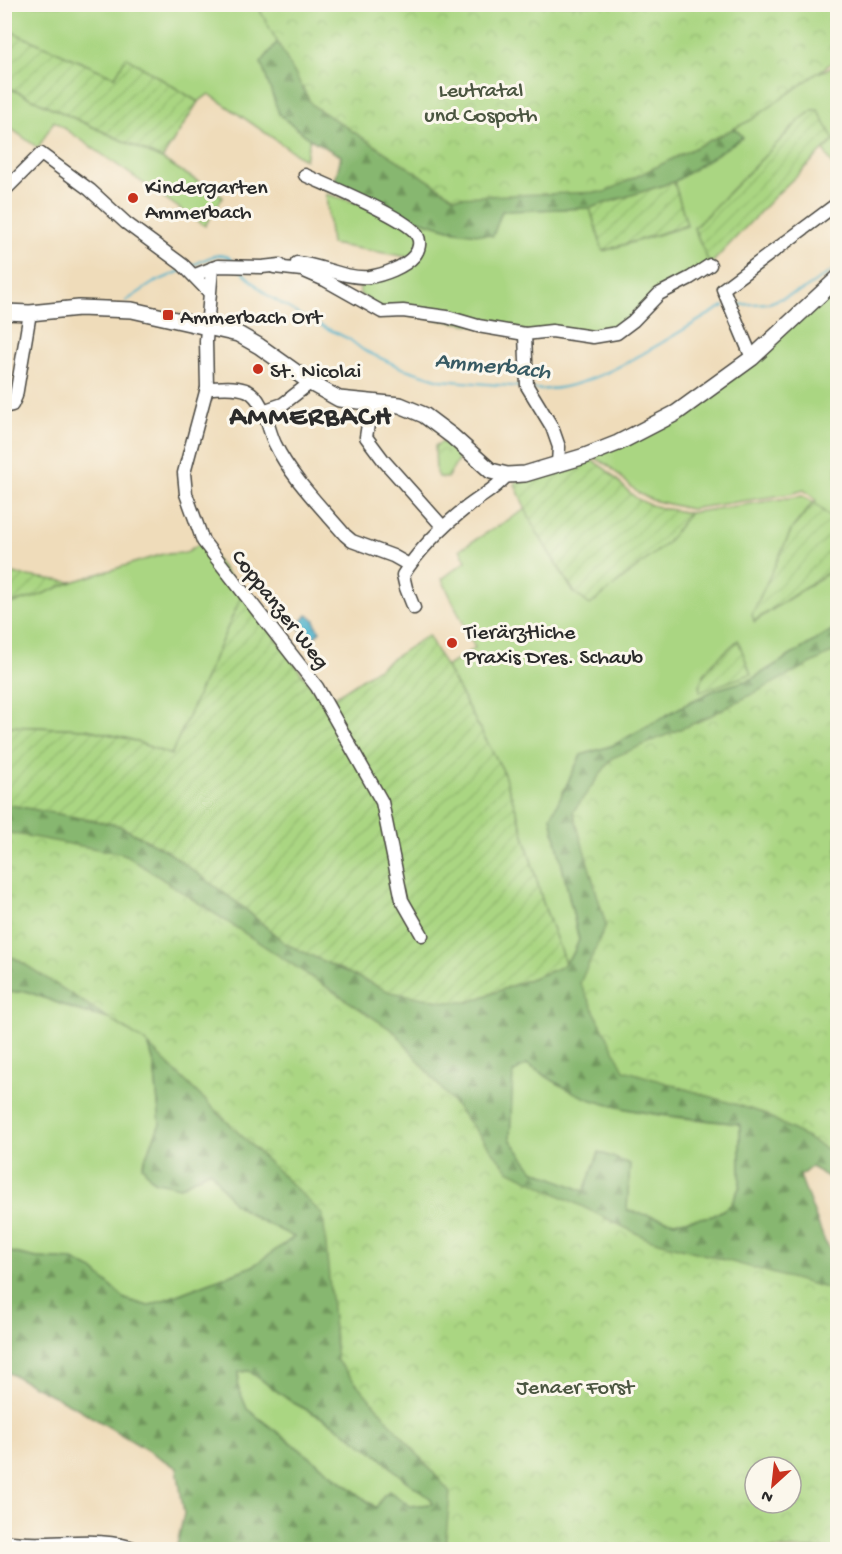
<svg xmlns="http://www.w3.org/2000/svg" width="842" height="1554" font-family="'Gochi Hand',sans-serif">
<defs>
<pattern id="forest-firs" width="22" height="20" patternUnits="userSpaceOnUse" patternTransform="scale(1.5)"><rect width="22" height="20" fill="#87b770"/><path d="M5 1l3.5 6h-7zM16 11l3.5 6h-7z" fill="#6f955c"/></pattern>
<pattern id="park-crowns" width="20" height="18" patternUnits="userSpaceOnUse" patternTransform="scale(1.5)"><rect width="20" height="18" fill="#aad682"/><path d="M2 6a3 3 0 1 1 6 0M12 15a3 3 0 1 1 6 0" fill="none" stroke="#92b870"/></pattern>
<pattern id="garden-furrows" width="10" height="10" patternUnits="userSpaceOnUse" patternTransform="scale(1.5)"><rect width="10" height="10" fill="#aad682"/><path d="M-1 1l2-2M0 10L10 0M9 11l2-2" fill="none" stroke="#92b870"/></pattern>
</defs>
<rect width="100%" height="100%" fill="#fbf7ec"/>
<filter id="ink" filterUnits="userSpaceOnUse"><feTurbulence type="fractalNoise" baseFrequency=".0167" numOctaves="2"/><feDisplacementMap in="SourceGraphic" scale="12" xChannelSelector="R" yChannelSelector="G"/><feConvolveMatrix kernelMatrix="1 2 1 2 8 2 1 2 1" color-interpolation-filters="sRGB"/></filter>
<filter id="wash" filterUnits="userSpaceOnUse"><feTurbulence type="fractalNoise" baseFrequency=".008" numOctaves="4" result="noise"/><feDisplacementMap in="SourceGraphic" scale="24" xChannelSelector="R" yChannelSelector="G"/><feGaussianBlur stdDeviation="1.35" result="paint"/><feColorMatrix in="noise" values="0 0 0 0 0 0 0 0 0 0 0 0 0 0 0 0 0 1.4 0 .05"/><feComposite in="paint" operator="in"/></filter>
<g filter="url(#wash)">
<rect width="100%" height="100%" fill="#efdcba"/>
<g fill="#aad682" stroke="#6a8056" stroke-width="1.5" fill-rule="evenodd">
<polygon points="288,4 279,114 310,139 305,160 209,94 198,102 127,58 115,78 5,29 4,5"/>
<polygon points="837,6 820,72 837,66 837,173 824,150 834,141 813,110 800,120 694,228 710,265 614,333 525,334 381,310 360,294 359,279 414,258 331,244 326,194 456,231 493,235 502,211 590,208 603,251 687,226 674,182 742,136 731,124"/>
<polygon points="5,86 162,159 223,197 205,226 54,121 38,148 5,124"/>
<path d="M837,281v243l-24,-22 -21,27 -37,92 82,-54v60l-85,52 -37,11 -25,12 -76,43 -33,10 -30,62 28,123 -6,14 -8,9 -22,-60 -23,-82 -18,-52 -56,-102 29,-19 -33,-69 24,-18 -6,-12 66,-40 21,40 27,44 92,-49 23,-31 113,-17 12,6 2,-2 -12,-10 -14,4 -100,15 -38,-9 -14,-7 -29,-27 -15,-9 83,-41zM737,641h1l12,33 -21,-25z"/>
<polygon points="202,542 243,593 171,755 129,739 86,729 5,726 4,605 35,597 72,582 163,554 185,553"/>
<polygon points="26,991 76,1010 128,1024 149,1046 154,1063 160,1124 142,1166 180,1187 210,1170 234,1203 258,1219 295,1237 253,1266 148,1306 125,1299 93,1270 73,1260 37,1258 5,1251 5,993"/>
<path d="M527,1064c20,13 41,27 64,35 44,16 102,20 149,25v62l-9,19 -18,11 -39,6 -47,-12 -94,-40 -23,-31 2,-66z"/>
<polygon points="249,1371 292,1402 332,1423 380,1457 405,1480 431,1498 432,1504 410,1506 383,1496 377,1508 247,1409 238,1387 239,1372"/>
</g>
<g fill="url(#forest-firs)" stroke="#59714e" stroke-width="1.5" fill-rule="evenodd">
<polygon points="837,5 731,124 743,137 674,182 590,208 502,211 493,236 456,231 408,217 334,186 341,156 310,139 279,114 261,63 292,23"/>
<path d="M837,627v555l-26,-15 -11,9 25,66 12,16v291h-661l8,-35 -7,-46 -98,-59 -74,-38v-120l32,7 36,2 20,10 32,29 23,7 105,-40 41,-29 -36,-18 -25,-16 -23,-33 -30,17 -27,-6 -11,-15 18,-42 -6,-61 -5,-17 -21,-22 -52,-14 -50,-19 -21,2v-189l113,21 49,26 76,56 43,37 183,58 92,-35 12,-13 6,-14 -28,-123 30,-62 33,-10 76,-43 25,-12 37,-11zM527,1064c21,13 41,28 65,36 47,15 99,18 148,24v62l-9,19 -18,11 -39,6 -47,-12 3,-46 -31,-12 -15,39 -51,-21 -23,-31 3,-66zM249,1371l43,31 40,21 48,34 25,23 25,18 2,6 -22,2 -21,-15 -6,5 -7,12 -129,-99 -9,-22 1,-15zM755,1467h36v36h-36z"/>
</g>
<g fill="url(#park-crowns)" stroke="#6a8056" stroke-width="1.5" fill-rule="evenodd">
<polygon points="257,5 837,5 837,59 751,120 605,192 454,197 312,105"/>
<polygon points="442,442 458,453 458,461 447,478 439,477 436,473 435,446"/>
<polygon points="837,650 837,1155 763,1113 624,1070 580,983 606,925 573,812 612,758 704,719"/>
<path d="M5,832l119,22 271,178 113,138 140,69 189,52v258h-392l5,-57 -113,-131 -14,-146 -179,-174 -129,-83 -10,-2zM755,1467h36v36h-36z"/>
</g>
<g fill="url(#garden-furrows)" stroke="#6a8056" stroke-width="1.5">
<polygon points="5,29 115,77 126,57 198,102 162,159 5,86"/>
<polygon points="813,110 818,110 834,140 775,196 710,265 694,228 800,120"/>
<polygon points="674,182 687,225 603,251 590,208"/>
<path d="M588,459c21,8 30,25 47,38 15,11 36,12 54,16l-23,31 -76,61 -15,-12 -28,-44 -15,-25 -17,-40 2,-3z"/>
<polygon points="814,502 837,524 837,567 754,621 752,614 792,529"/>
<polygon points="5,573 72,582 35,597 5,605"/>
<polygon points="243,593 324,704 428,635 502,769 520,821 543,903 565,963 561,967 469,1002 446,1002 390,992 286,944 243,907 167,851 118,825 5,804 5,726 86,729 129,739 171,755"/>
<path d="M738,640l13,34 -51,18c-4,-20 25,-39 38,-52z"/>
</g>
<polygon fill="#4cb1cb" stroke="#3c6e7b" stroke-width="1.5" points="307,615 315,620 316,626 320,631 313,639 309,638 300,629 300,624"/>
<g fill="none" stroke-linecap="round" stroke-linejoin="round">
<g stroke="#4cb1cb" stroke-width="2">
<path d="M191,266c14,-6 31,-19 43,-4"/>
<polyline points="241,271 267,295 305,318 349,339 363,350 402,368 440,380 523,387"/>
<polyline points="126,301 153,283 183,270"/>
<polyline points="736,305 769,303 803,290 838,267"/>
<path d="M534,389c59,6 139,-56 190,-83"/>
</g>
</g>
</g>
<g filter="url(#ink)">
<g fill="none" stroke-linecap="round" stroke-linejoin="round">
<g stroke="#484640" stroke-width="15">
<g id="minor">
<polyline points="4,191 41,154 90,190 126,223 183,265 209,292"/>
<path d="M297,263c25,2 47,16 72,14 14,-2 36,-10 45,-21 5,-6 7,-14 3,-21 -9,-17 -91,-50 -112,-60"/>
<polyline points="274,267 302,270 325,280 382,312 403,311 447,317 478,326 525,334 552,331 593,337 617,333 633,321 659,294 690,278 710,265"/>
<polyline points="212,268 206,341 207,388 184,473 186,494 203,541 317,687 382,802 402,900 422,935"/>
<polyline points="195,275 218,266 262,267 280,265"/>
<polyline points="525,334 527,386 552,427 559,447 558,463"/>
<polyline points="752,358 723,289 838,203"/>
<path d="M207,388c12,0 29,-3 41,3 17,9 19,37 27,53 15,32 47,64 70,91l7,6 41,15 16,9"/>
<polyline points="369,402 370,412 366,437 384,461 443,527"/>
<polyline points="4,407 12,405 16,396 30,313"/>
<polyline points="263,411 283,404 310,383"/>
<path d="M414,608l-8,-20 -3,-13c17,-27 40,-49 64,-68 14,-11 29,-18 40,-32"/>
<path d="M4,1541c44,8 92,-8 135,9"/>
</g>
</g>
<g stroke="#484640" stroke-width="18">
<polyline id="major" points="4,312 30,313 79,308 132,310 238,334 259,346 314,385 339,399 400,405 424,415 452,436 491,471 507,475 525,474 585,456 618,443 676,413 752,358 838,278"/>
</g>
<use href="#minor" stroke="#fff" stroke-width="12"/>
<use href="#major" stroke="#fff" stroke-width="15"/>
</g>
</g>
<g fill="#c8321e" stroke="#fbf7ec" stroke-width="2">
<circle cx="133" cy="198" r="6"/>
<rect x="162" y="309" width="12" height="12" rx="3"/>
<circle cx="258" cy="369" r="6"/>
<circle cx="452" cy="643" r="6"/>
</g>
<g text-anchor="middle" stroke-width="6" stroke-linejoin="round" paint-order="stroke">
<g font-size="22" fill="#4b5641" stroke="#fbf7ec">
<text x="481" y="96">Leutratal<tspan x="481" dy="25">und Cospoth</tspan></text>
<text x="575" y="1393">Jenaer Forst</text>
</g>
<g font-size="22" fill="#2b2b2b" stroke="#fbf7ec" text-anchor="start">
<text x="145" y="193">Kindergarten<tspan x="145" dy="25">Ammerbach</tspan></text>
<text x="180" y="323">Ammerbach Ort</text>
<text x="270" y="377">St. Nicolai</text>
<text x="464" y="638">Tierärztliche<tspan x="464" dy="25">Praxis Dres. Schaub</tspan></text>
</g>
<g font-size="22" fill="#2b2b2b" stroke="#fbf7ec">
<text transform="translate(282 608) rotate(52)" y="8">Coppanzer Weg</text>
</g>
<g font-size="24" font-style="italic" fill="#375a63" stroke="#fbf7ec">
<text transform="translate(493 364) rotate(6)" y="8">Ammerbach</text>
</g>
<g font-size="28" font-weight="bold" letter-spacing="1.5" fill="#2b2b2b" stroke="#fbf7ec">
<text x="311" y="424">AMMERBACH</text>
</g>
</g>
<rect width="842" height="1554" fill="none" stroke="#fbf7ec" stroke-width="24"/>
<g transform="translate(773 1485) rotate(207)"><circle r="28" fill="#fbf7ec" stroke="#a8a59f" stroke-width="1.5"/>
<path d="M0-4.5L10 22L0 15L-10 22Z" fill="#c8321e"/>
<text y="-9" font-size="16" font-weight="bold" text-anchor="middle" fill="#2b2b2b">N</text>
</g>
</svg>
